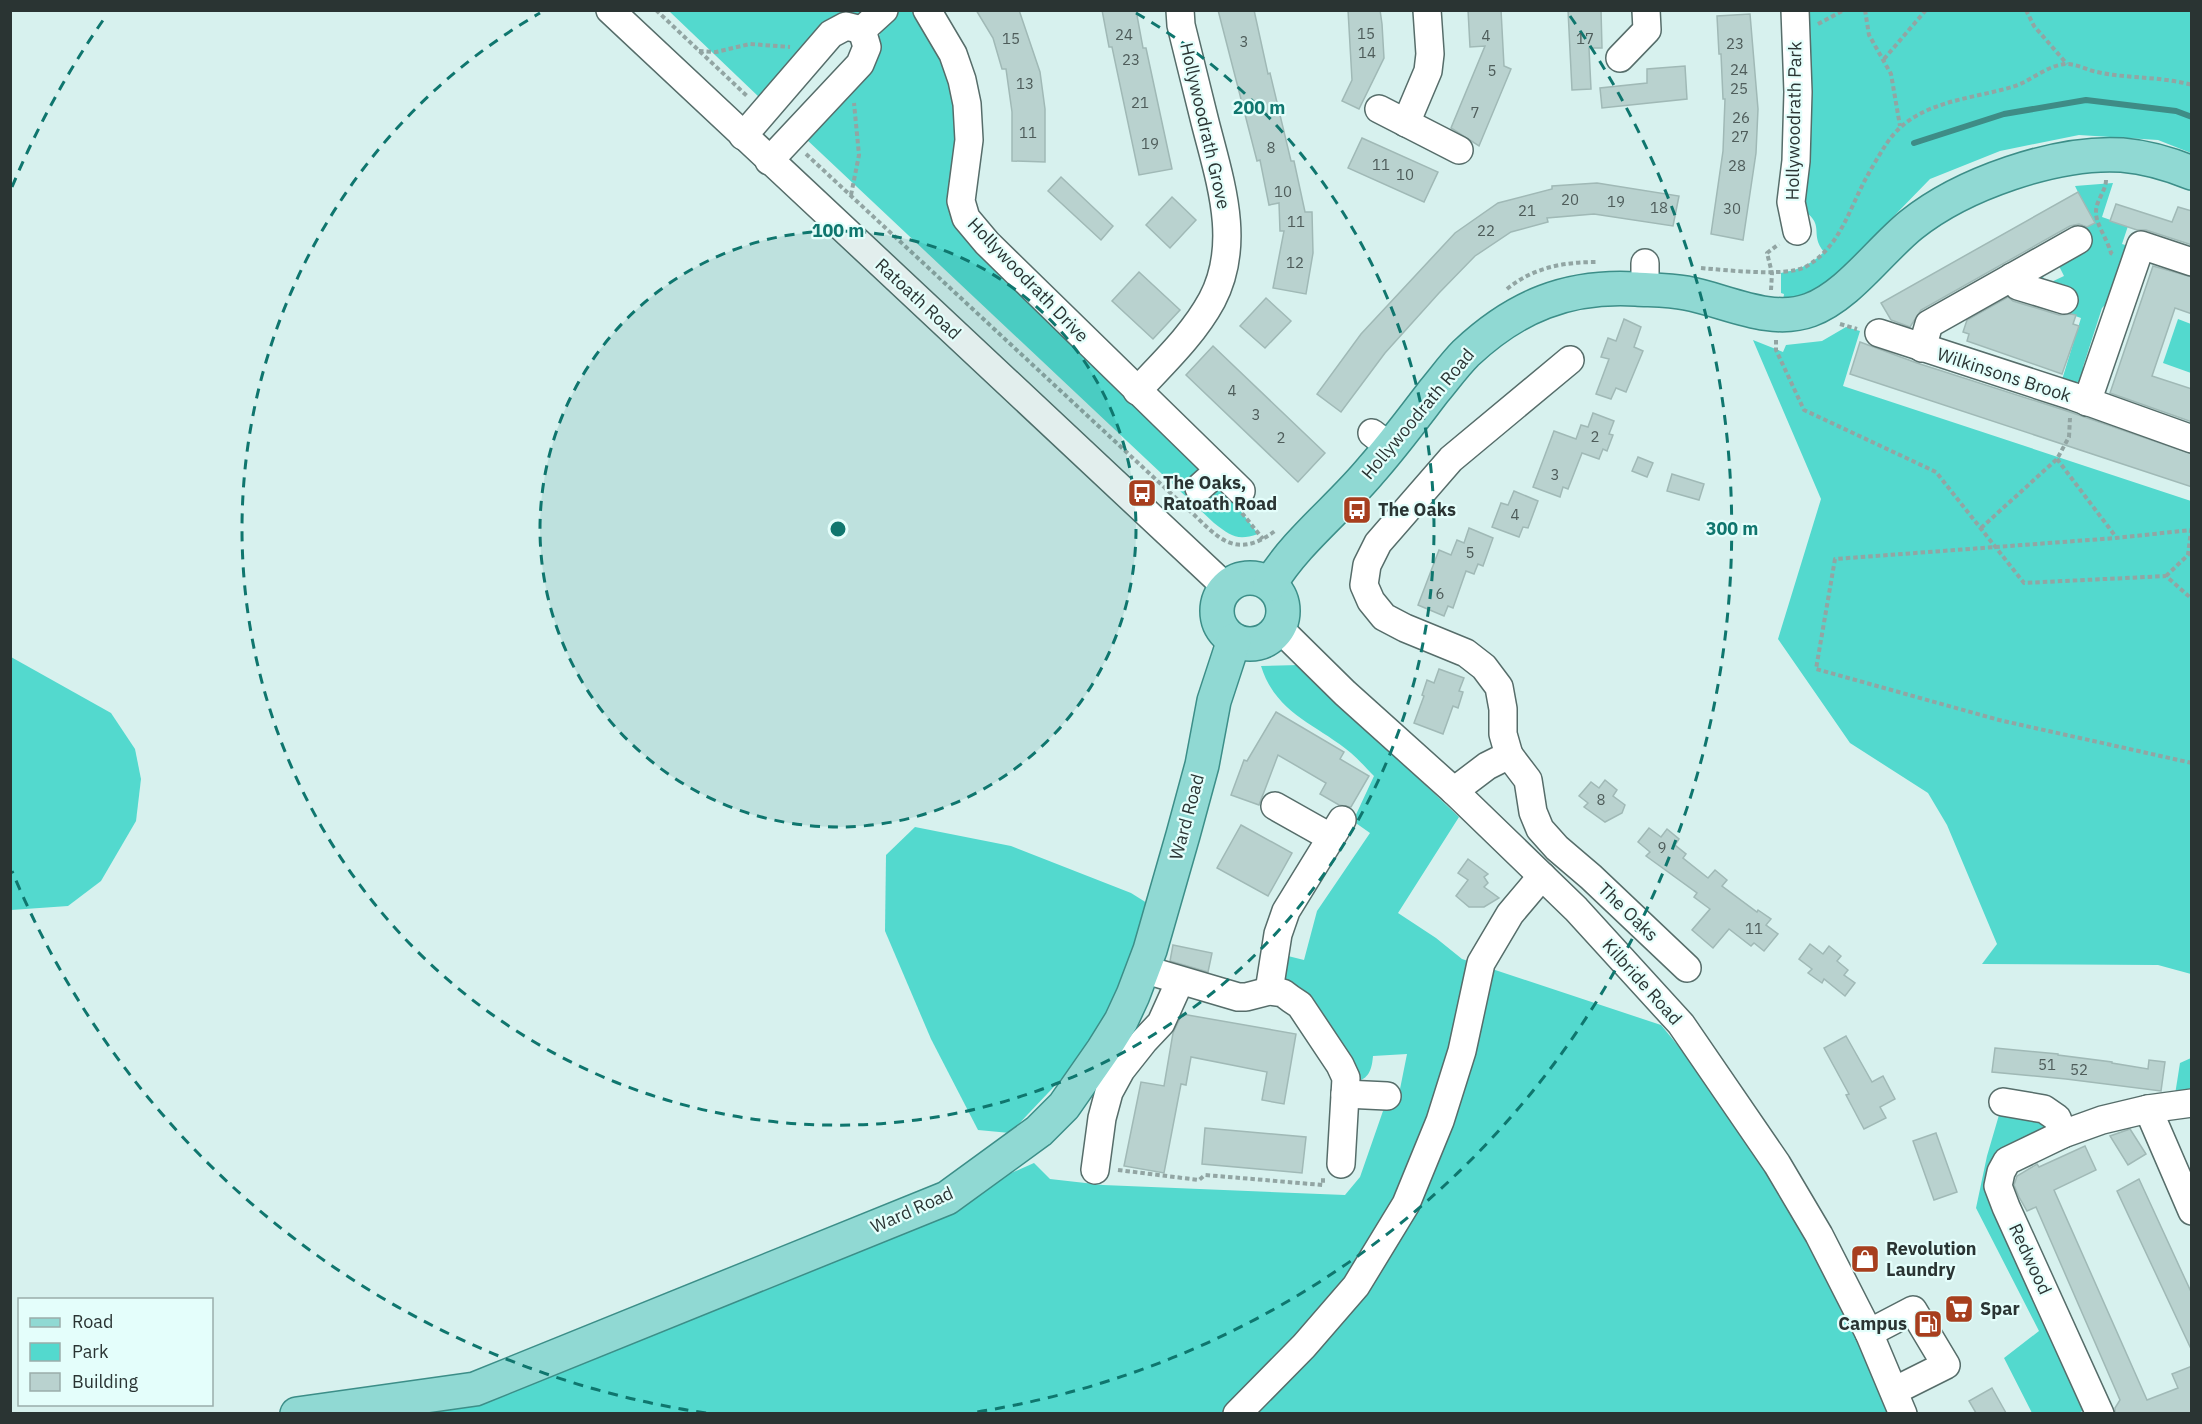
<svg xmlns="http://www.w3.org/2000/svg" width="2202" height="1424" font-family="'IBM Plex Sans',sans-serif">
<rect width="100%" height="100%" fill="#d7f1ee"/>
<g fill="#53d9ce">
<polygon points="669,11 864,11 862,13 841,17 760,98"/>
<path d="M896,11h18l11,10 30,71 3,45 -7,55 267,295 6,2 34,45c-21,7 -27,2 -44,-11l-409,-385 67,-84 11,-28z"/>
<path d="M1805,11h386v142l-33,-13 -79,-5 -79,16 -70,28 -109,112 -38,10 1,-7 -3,-1v-20c19,-4 28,-7 43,-21 -16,-19 4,-28 -25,-44z"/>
<polygon points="2113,183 2102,217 2128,226 2122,244 2132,247 2107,303 2102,308 2083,367 2091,369 2086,385 2061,383 2081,318 2061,311 2027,284 2038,268 2047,284 2064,276 2055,258 2077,229 2092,221 2075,186"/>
<polygon points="2178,319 2191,324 2191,373 2163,363"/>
<polygon points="1846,327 1860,331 1843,386 2191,501 2191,974 2158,965 1982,964 1997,944 1947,825 1928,793 1850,743 1778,639 1821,499 1753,340 1783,352 1786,345 1822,341"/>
<polygon points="11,657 111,713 135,749 141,779 136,821 101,881 68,906 11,910"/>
<path d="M1299,665l160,152 -61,96 38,25 26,21 199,66 65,79 95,163 64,128 7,19h-1479l381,-145 240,-106 16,16 53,6 242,10 15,-18 23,-66 16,-17 8,-40 -34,2c-1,11 -3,22 -15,25l-77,-106 3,-20 20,5 13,-49 53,-78 -17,-12 21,-45c-7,-7 -15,-16 -23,-23 -35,-29 -75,-39 -90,-87z"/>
<polygon points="915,827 1011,846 1131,893 1147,903 1123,987 1085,1054 1010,1133 978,1130 931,1039 885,931 886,855"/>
<polygon points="2191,1058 2191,1097 2174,1101 2180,1063"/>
<polygon points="1999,1115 2033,1117 2049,1126 2003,1162 2087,1409 2078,1413 2032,1413 2004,1358 2039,1331 1976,1208 1987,1156"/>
</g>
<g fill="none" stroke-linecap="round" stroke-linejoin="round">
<polyline stroke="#3e8c86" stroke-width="6" points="1914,143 2004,114 2086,100 2176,111 2192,117"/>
</g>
<g fill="#b9d2cf" stroke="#a0b9b6" stroke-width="1.5">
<polygon points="976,10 1019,10 1040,72 1045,109 1045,162 1012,161 1012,112 1006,69 1002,69 993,38"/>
<polygon points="1102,10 1136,10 1143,48 1146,48 1172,169 1139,175 1112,47 1109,47"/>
<polygon points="1218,10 1254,10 1268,74 1270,73 1291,161 1294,161 1305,212 1312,212 1313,253 1306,294 1273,288 1284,231 1280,231 1279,203 1269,205 1260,160 1257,161"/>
<polygon points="1348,10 1380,10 1382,24 1384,58 1359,109 1342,101 1352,80"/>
<polygon points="1468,10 1501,10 1504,66 1511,69 1479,146 1451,128 1485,46 1470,47"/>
<polygon points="1568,10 1601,10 1602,48 1589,48 1591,89 1572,90"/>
<polygon points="1750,14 1758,109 1756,153 1743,240 1711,234 1723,151 1725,99 1723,99 1721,54 1719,54 1717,16"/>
<polygon points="1685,66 1687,99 1602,108 1600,88 1647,83 1647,69"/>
<polygon points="1362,138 1438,172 1424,202 1348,168"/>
<polygon points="1061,177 1113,226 1101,240 1048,191"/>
<polygon points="1597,183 1679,196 1673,226 1594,214 1547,218 1548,222 1511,232 1475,256 1439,293 1385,353 1341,412 1317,394 1361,334 1455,233 1498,203 1552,189 1552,186"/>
<polygon points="2078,192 2095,223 2087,227 2079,224 2070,226 1921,310 1910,327 1891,320 1881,303"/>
<polygon points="1172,197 1196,220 1170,248 1146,225"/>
<polygon points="2116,204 2172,222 2178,207 2192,211 2192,245 2146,230 2137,230 2110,221"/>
<polygon points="2153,266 2192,277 2192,314 2175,308 2152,376 2192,389 2192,422 2110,393"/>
<polygon points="1139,272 1180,310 1153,339 1112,301"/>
<polygon points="2008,297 2013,301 2059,315 2071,314 2076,315 2073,324 2079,326 2062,374 1967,341 1969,334 1963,332 1967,320"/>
<polygon points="1266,298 1291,321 1265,348 1240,326"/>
<polygon points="1624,319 1641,327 1634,347 1643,351 1626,392 1616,388 1611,399 1596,394 1609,359 1601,357 1608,338 1616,341"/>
<polygon points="1860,342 1917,363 2067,411 2192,454 2192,487 1850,374"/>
<polygon points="1213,346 1325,453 1298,482 1186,375"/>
<polygon points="1593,413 1614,421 1609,434 1613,435 1607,451 1603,449 1599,459 1582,453 1568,489 1563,487 1560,497 1533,487 1554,431 1576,439 1581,425 1588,427"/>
<polygon points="1638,457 1653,463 1647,477 1632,471"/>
<polygon points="1672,474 1704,484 1699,500 1667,491"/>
<polygon points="1514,491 1538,501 1528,528 1523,527 1519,537 1492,527 1501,503 1508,505"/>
<polygon points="1469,528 1493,538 1483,566 1478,564 1474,574 1466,571 1453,608 1448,606 1444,616 1418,605 1439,550 1451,555 1457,540 1464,543"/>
<polygon points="1439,669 1464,678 1459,691 1463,692 1458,708 1453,706 1443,734 1414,723 1424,696 1422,695 1427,680 1434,683"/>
<polygon points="1276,712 1344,752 1340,759 1369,776 1351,807 1339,805 1320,794 1326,783 1278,755 1259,805 1231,795 1244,760 1247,761"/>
<polygon points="1605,780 1617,790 1613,796 1625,805 1622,813 1605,822 1584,807 1588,803 1579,796 1591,782 1599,788"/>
<polygon points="1241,825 1292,853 1268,896 1217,868"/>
<polygon points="1649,828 1661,837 1667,829 1679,839 1675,845 1686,854 1683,858 1708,878 1715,870 1727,880 1722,886 1757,912 1758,910 1771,919 1766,925 1778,934 1764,951 1754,943 1751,946 1729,929 1713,948 1692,930 1710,909 1694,897 1697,893 1646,856 1650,852 1638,842"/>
<polygon points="1468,859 1488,874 1484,877 1488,883 1484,887 1499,898 1484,907 1469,907 1456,896 1468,880 1458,873"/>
<polygon points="1810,944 1823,954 1829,946 1841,956 1837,961 1848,970 1844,975 1855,983 1845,996 1824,979 1822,983 1808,973 1812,969 1799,959"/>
<polygon points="1173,945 1212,953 1208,972 1170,961"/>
<polygon points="1182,1014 1296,1034 1284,1104 1262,1100 1267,1072 1191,1057 1186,1085 1181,1084 1164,1173 1124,1166 1141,1082 1164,1086 1173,1033"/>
<polygon points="1846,1036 1872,1082 1883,1076 1895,1099 1880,1107 1886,1118 1864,1129 1846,1095 1849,1094 1824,1048"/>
<polygon points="1995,1048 2058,1054 2058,1055 2112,1062 2112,1063 2148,1069 2149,1060 2165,1062 2161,1091 2066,1079 1992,1072"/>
<polygon points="1205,1128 1306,1137 1302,1173 1202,1164"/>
<polygon points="2130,1129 2146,1154 2128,1165 2110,1136"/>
<polygon points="1936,1133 1957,1192 1934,1200 1913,1141"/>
<polygon points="2085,1146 2096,1170 2054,1190 2147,1400 2178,1388 2172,1374 2192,1366 2192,1413 2115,1413 2115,1408 2120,1400 2036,1207 2027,1211 2019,1197 2014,1185 2017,1176 2037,1164 2039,1167"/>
<polygon points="2139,1179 2192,1294 2192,1351 2117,1191"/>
<polygon points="1992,1388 2006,1413 1976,1413 1969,1401"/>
</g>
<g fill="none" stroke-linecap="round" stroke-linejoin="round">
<g stroke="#566d6a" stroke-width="30">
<g id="minor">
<polyline points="610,10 1227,588"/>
<polyline points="927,10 953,54 962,80 967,104 969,140 961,201 966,218 987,243 1241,491"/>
<polyline points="1795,10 1798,92 1796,161 1791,202 1797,231"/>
<polyline points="862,30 884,10"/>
<polyline points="1620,58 1647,30 1646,10"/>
<polyline points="1379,109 1459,150"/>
<polyline points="1406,123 1428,71 1430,54 1427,10"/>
<polyline points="743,136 831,34 846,26 862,30"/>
<polyline points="769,161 860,64 867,47 862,30"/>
<polyline points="2012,277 2018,286 2064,300"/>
<polyline points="1645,290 1645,263"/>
<polyline points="1879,333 2072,396 2192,439"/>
<polyline points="1922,348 1929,324 2078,240"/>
<path d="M1137,391c27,-29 56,-56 75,-91 30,-57 8,-119 -7,-178 -8,-32 -16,-65 -24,-97l-1,-15"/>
<polyline points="2087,402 2141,245 2192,262"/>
<polyline points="1372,433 1390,447"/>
<polyline points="1199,488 1219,470"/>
<polyline points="1279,628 1345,693 1454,791 1576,909 1681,1024 1777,1164 1819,1235 1869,1333 1903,1414"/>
<polyline points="1509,755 1528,780 1533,812 1540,829 1557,848 1591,877 1687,968"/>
<polyline points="1454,791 1487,766 1509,755 1503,734 1503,709 1499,687 1484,667 1466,653 1405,628 1384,617 1371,601 1364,585 1367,565 1378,543 1451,459 1570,360"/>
<polyline points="1275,806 1330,837"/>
<polyline points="1143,969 1238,997 1246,997 1269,991 1283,993 1291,999 1300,1005 1340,1065 1346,1078 1341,1164"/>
<polyline points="1269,991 1278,934 1286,911 1342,820"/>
<polyline points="1345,1094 1387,1096"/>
<polyline points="2003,1102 2044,1109 2057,1118 2063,1134"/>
<polyline points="2148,1109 2192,1211"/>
<polyline points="1095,1170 1102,1118 1109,1092 1121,1070 1144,1041 1161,1023 1180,981"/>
<polyline points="1869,1333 1913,1310 1946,1365 1894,1391"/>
<polyline points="1237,1414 1304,1346 1356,1286 1406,1204 1440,1121 1462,1051 1481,963 1510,914 1542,876"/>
<polyline points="2100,1414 2006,1207 1998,1186 2001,1172 2007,1161 2063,1134 2102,1120 2148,1109 2192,1103"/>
</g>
</g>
<g stroke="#3c8e88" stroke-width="36">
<g id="major">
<circle cx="1250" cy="611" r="33"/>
<path d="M1270,584c27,-44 69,-75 102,-115 22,-25 42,-52 62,-78 10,-12 21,-27 32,-38 50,-47 102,-68 170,-64 17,1 34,1 50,4 39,7 84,32 124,17 38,-14 69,-59 101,-85 51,-41 145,-74 211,-70 24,2 48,9 70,18"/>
<polyline points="297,1414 475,1389 947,1198 1039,1131 1064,1106 1103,1050 1121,1021 1133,995 1150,950 1183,835 1202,765 1214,701 1234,640"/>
</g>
</g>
<g stroke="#92a5a3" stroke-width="4" stroke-dasharray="4.5 3" stroke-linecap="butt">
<polyline points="656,10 747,96"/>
<polyline points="1865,10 1869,35 1891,74 1900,126"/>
<polyline points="2026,10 2034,26 2067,64"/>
<polyline points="1818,24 1844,10"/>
<polyline points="699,51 716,52 750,44 790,47"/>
<polyline points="1884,59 1926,10"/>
<polyline points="806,154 1178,500"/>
<path d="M2106,180c0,11 -10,20 -10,32 -1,10 12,29 15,41l3,2"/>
<polyline points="851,195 859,155 854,103"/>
<path d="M1701,268c24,2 85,9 104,-1 33,-18 43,-54 59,-85 7,-13 15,-27 23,-39 28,-42 81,-43 125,-56 18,-5 35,-22 54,-23 11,0 21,6 31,8 31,7 63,4 95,13"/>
<path d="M1507,289c27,-22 57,-27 91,-27"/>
<polyline points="1771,290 1772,273 1767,253 1779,244"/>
<polyline points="1840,324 1857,329"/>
<polyline points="1776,340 1776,350 1804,410 1936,472 2024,583 2166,576 2192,599"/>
<polyline points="2057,459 2116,537"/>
<path d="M1188,509c30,28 46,52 87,22"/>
<polyline points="1242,513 1263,539"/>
<polyline points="1981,528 2057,459 2069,437 2070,418"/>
<polyline points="2166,576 2188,555 2191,530 2116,538 1835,559 1816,669 1999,720 2192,763"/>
<polyline points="1118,1170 1199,1180 1205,1175 1323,1185 1323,1178"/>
</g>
<use href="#minor" stroke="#fff" stroke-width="27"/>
<use href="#major" stroke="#90d9d3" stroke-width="33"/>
</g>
<circle cx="838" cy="529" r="298" fill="#0f766e" fill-opacity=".12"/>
<g fill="none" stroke="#0f766e" stroke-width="3" stroke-dasharray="10 8">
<circle cx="838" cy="529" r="298"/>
<path d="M1136 13A596 596 0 1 1 540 13"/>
<path d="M706 1413A894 894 0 0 1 12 871M12 187A894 894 0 0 1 106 16M1570 16A894 894 0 0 1 970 1413"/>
</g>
<defs>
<g id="bus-square" transform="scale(1.5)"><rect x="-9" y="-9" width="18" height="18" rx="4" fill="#a73f1e" stroke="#e4fefb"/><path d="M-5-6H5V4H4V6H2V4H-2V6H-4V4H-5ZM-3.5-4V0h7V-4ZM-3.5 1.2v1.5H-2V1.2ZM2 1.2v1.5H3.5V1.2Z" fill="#fff"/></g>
<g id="shop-square" transform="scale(1.5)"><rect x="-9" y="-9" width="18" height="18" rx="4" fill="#a73f1e" stroke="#e4fefb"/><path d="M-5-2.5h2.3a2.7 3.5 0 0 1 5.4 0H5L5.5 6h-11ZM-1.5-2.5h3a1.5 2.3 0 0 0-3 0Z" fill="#fff"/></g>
<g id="supermarket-square" transform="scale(1.5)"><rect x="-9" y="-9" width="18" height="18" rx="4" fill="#a73f1e" stroke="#e4fefb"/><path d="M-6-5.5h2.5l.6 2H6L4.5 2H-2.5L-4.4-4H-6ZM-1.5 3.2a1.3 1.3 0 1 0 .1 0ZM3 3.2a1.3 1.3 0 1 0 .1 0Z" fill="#fff"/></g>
<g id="fuel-square" transform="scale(1.5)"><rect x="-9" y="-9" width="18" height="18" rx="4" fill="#a73f1e" stroke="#e4fefb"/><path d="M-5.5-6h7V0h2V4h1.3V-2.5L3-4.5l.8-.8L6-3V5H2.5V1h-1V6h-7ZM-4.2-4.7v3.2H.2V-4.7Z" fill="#fff"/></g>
</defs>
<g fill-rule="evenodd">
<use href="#bus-square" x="1142" y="493"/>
<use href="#bus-square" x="1357" y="510"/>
<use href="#shop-square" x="1865" y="1259"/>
<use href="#supermarket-square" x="1959" y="1309"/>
<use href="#fuel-square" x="1928" y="1324"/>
</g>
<g text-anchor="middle" stroke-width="4.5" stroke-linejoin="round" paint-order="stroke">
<g font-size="15" fill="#4e5c5a">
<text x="1366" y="39">15</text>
<text x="1124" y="40">24</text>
<text x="1486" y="41">4</text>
<text x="1011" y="44">15</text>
<text x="1585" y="44">17</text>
<text x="1244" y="47">3</text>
<text x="1735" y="49">23</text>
<text x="1367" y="58">14</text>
<text x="1131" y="65">23</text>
<text x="1739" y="75">24</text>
<text x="1492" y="76">5</text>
<text x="1025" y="89">13</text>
<text x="1739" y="94">25</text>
<text x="1140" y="108">21</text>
<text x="1475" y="118">7</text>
<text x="1741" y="123">26</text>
<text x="1028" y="138">11</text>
<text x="1740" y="142">27</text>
<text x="1150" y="149">19</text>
<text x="1271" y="153">8</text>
<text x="1381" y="170">11</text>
<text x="1737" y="171">28</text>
<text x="1405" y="180">10</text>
<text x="1283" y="197">10</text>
<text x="1570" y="205">20</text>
<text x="1616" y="207">19</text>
<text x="1659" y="213">18</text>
<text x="1732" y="214">30</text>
<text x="1527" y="216">21</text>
<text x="1296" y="227">11</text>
<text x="1486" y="236">22</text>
<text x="1295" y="268">12</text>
<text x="1232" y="396">4</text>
<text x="1256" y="420">3</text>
<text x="1595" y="442">2</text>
<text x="1281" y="443">2</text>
<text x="1555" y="480">3</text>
<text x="1515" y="520">4</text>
<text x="1470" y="558">5</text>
<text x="1440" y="599">6</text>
<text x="1601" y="805">8</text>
<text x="1662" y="853">9</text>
<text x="1754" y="934">11</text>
<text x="2047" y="1070">51</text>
<text x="2079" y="1075">52</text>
</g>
<g font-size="18" fill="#2a3433" stroke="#e4fefb">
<text transform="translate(1794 121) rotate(-89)" y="6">Hollywoodrath Park</text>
<text transform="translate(1205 126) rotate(77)" y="6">Hollywoodrath Grove</text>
<text transform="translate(1028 280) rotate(46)" y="6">Hollywoodrath Drive</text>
<text transform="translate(918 299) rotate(43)" y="6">Ratoath Road</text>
<text transform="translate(2004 375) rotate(18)" y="6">Wilkinsons Brook</text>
<text transform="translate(1418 414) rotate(-50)" y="6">Hollywoodrath Road</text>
<text transform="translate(1187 817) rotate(-75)" y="6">Ward Road</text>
<text transform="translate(1628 912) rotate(44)" y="6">The Oaks</text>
<text transform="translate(1642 982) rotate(48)" y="6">Kilbride Road</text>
<text transform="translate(912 1210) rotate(-24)" y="6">Ward Road</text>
<text transform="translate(2030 1259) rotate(65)" y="6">Redwood</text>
</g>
<g font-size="18" font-weight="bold" fill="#2a3433" stroke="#e4fefb" text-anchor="start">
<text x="1163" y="489">The Oaks,<tspan x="1163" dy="21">Ratoath Road</tspan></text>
<text x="1378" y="516">The Oaks</text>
<text x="1886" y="1255">Revolution<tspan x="1886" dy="21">Laundry</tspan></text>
<text x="1980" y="1315">Spar</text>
<text x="1907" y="1330" text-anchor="end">Campus</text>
</g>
</g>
<circle cx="838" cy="529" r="9" fill="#0f766e" stroke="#e4fefb" stroke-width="3"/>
<g font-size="18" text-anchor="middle" font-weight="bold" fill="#0f766e" stroke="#e4fefb" stroke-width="4.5" stroke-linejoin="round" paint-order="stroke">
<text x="1259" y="114">200 m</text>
<text x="838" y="237">100 m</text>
<text x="1732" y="535">300 m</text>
</g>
<rect width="2202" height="1424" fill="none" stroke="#2a3433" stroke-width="24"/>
<rect x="18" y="1298" width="195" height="108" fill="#e4fefb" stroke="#9aadab" stroke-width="1.5"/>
<rect x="30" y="1318" width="30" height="9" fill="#90d9d3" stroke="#9aadab" stroke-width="1.5"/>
<text x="72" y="1328" font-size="18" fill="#2a3433">Road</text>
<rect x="30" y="1343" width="30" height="18" fill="#53d9ce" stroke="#9aadab" stroke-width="1.5"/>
<text x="72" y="1358" font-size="18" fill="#2a3433">Park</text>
<rect x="30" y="1373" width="30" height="18" fill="#b9d2cf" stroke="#9aadab" stroke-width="1.5"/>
<text x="72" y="1388" font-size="18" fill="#2a3433">Building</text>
</svg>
